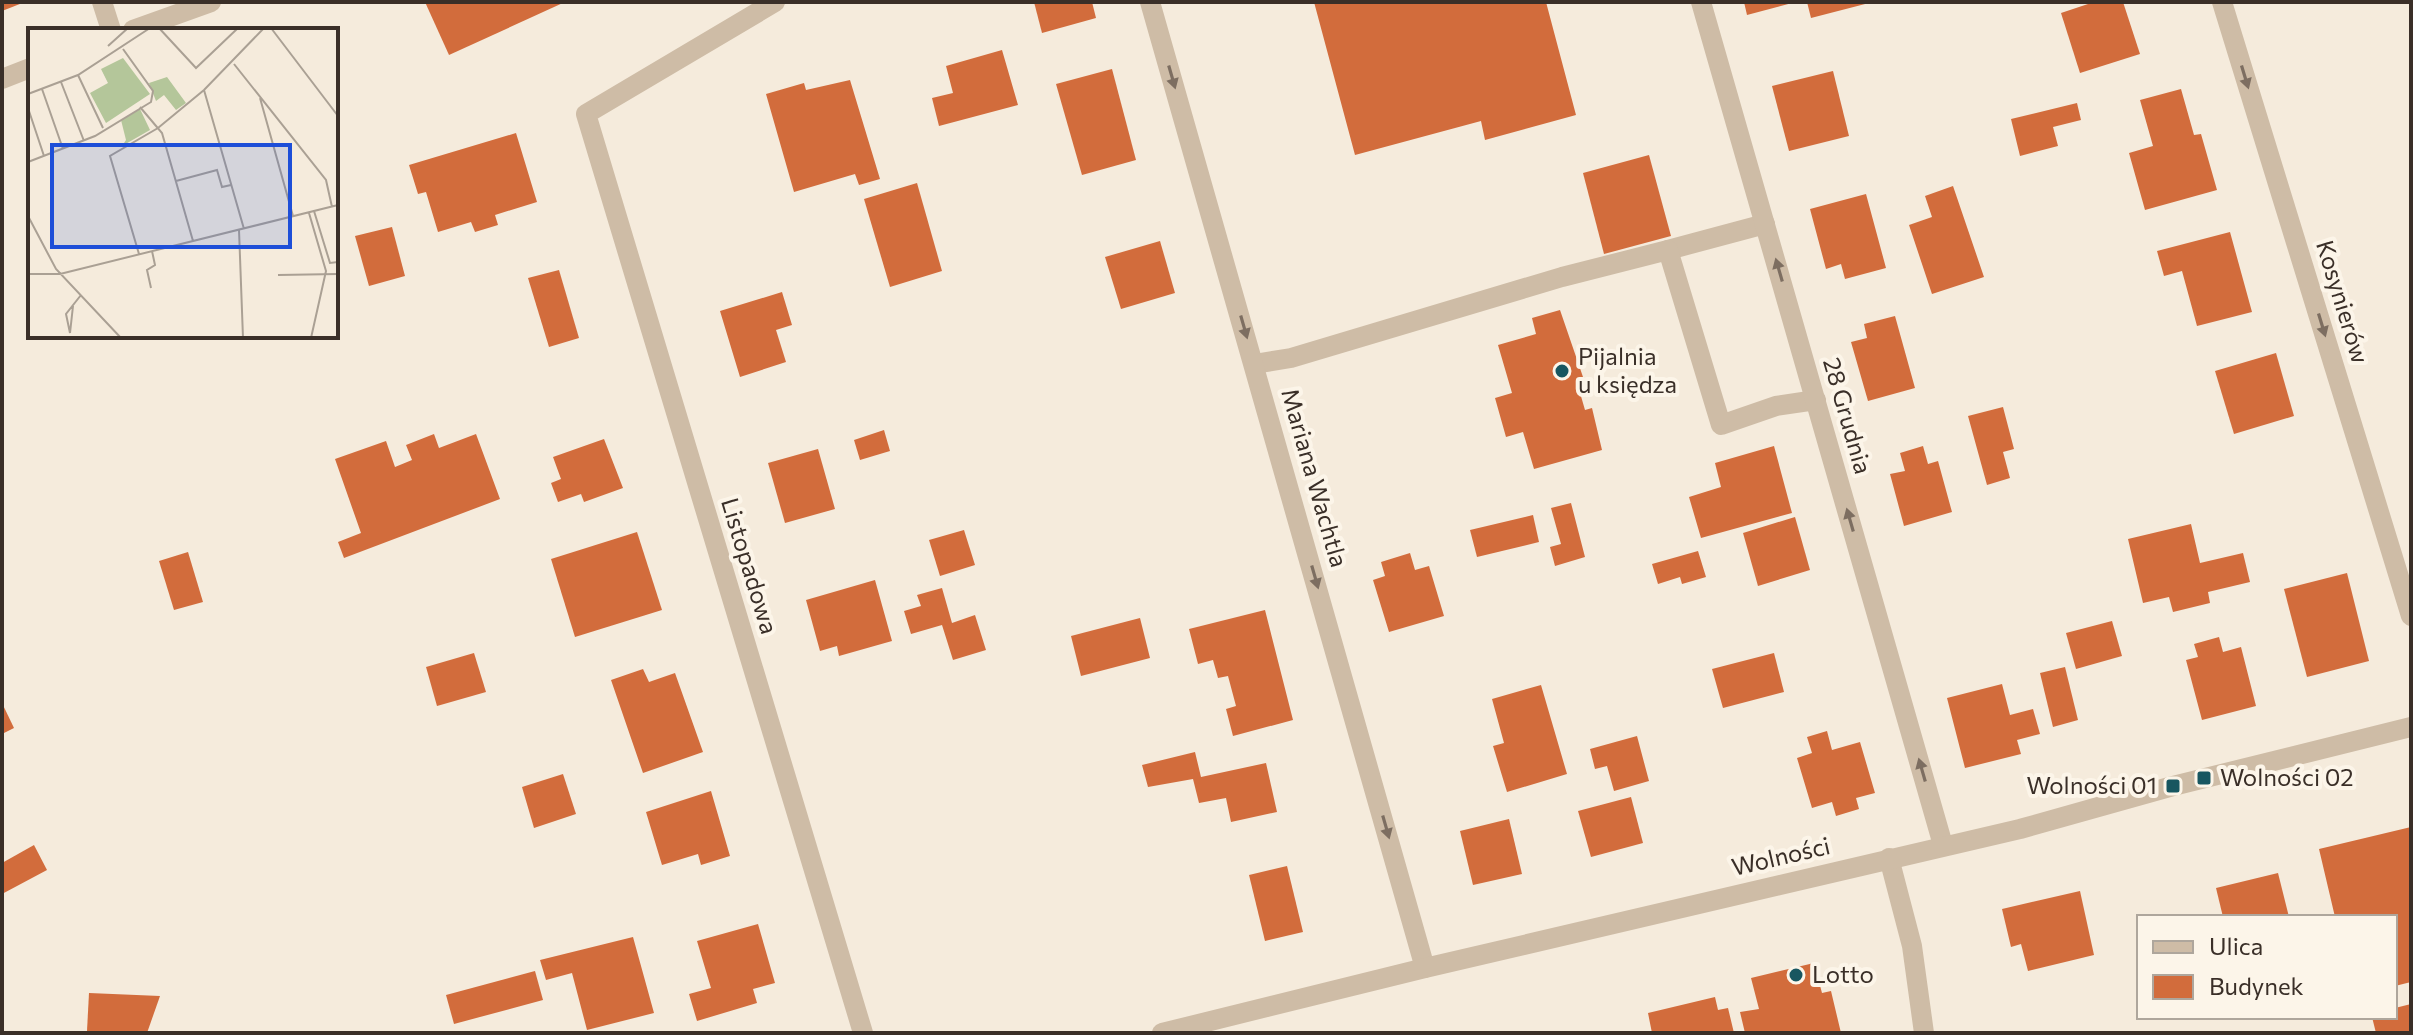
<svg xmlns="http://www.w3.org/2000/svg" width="2413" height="1035" font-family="Commissioner,sans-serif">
<rect width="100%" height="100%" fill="#f5ebdc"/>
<g fill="#d26c3c">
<polygon points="2,2 25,2 2,11"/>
<polygon points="425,2 565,2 449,55"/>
<polygon points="1034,2 1092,2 1096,18 1042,33"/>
<polygon points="1314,2 1546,2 1576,115 1485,140 1481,121 1355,155"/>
<polygon points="1744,2 1792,2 1792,3 1747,15"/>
<polygon points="1807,2 1869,2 1869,3 1811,18"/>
<polygon points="2094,2 2123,2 2140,54 2080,73 2061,13"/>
<polygon points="1002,50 1018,105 939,126 932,98 953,93 946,66"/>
<polygon points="1112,69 1136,160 1082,175 1056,84"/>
<polygon points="1833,71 1849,136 1789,151 1772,86"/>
<polygon points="850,80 880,179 859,185 855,174 794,192 766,94 804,83 806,90"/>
<polygon points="2181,89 2194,135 2201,134 2217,190 2145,210 2129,153 2153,146 2140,100"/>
<polygon points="2077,103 2081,120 2053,127 2058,146 2020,156 2011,119"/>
<polygon points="516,133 537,202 495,215 498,225 475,232 471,222 438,232 426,192 418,194 409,165"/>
<polygon points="1649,155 1671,236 1604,254 1583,173"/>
<polygon points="917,183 942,271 890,287 864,199"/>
<polygon points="1953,186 1984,277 1932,294 1909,225 1932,217 1925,196"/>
<polygon points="1866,194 1886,268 1845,279 1841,264 1826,269 1810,209"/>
<polygon points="392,227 405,276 369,286 355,236"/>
<polygon points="2230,232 2252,312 2197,326 2182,271 2164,276 2157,251"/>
<polygon points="1160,241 1175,293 1121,309 1105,257"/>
<polygon points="559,270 579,338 549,347 528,278"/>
<polygon points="782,292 792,325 776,330 786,362 740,377 720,311"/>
<polygon points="1560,310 1583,377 1576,379 1585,410 1592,408 1602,450 1534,469 1523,432 1506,437 1495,398 1512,393 1498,345 1536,334 1532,318"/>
<polygon points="1895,316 1915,388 1868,401 1851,342 1867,338 1864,324"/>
<polygon points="2276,353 2294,416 2234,434 2215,371"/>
<polygon points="2003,407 2014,449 2003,452 2010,478 1987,485 1968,416"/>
<polygon points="884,430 890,451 860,460 854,440"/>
<polygon points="434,434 439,448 476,434 500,499 344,558 338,542 361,533 335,459 386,441 395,467 412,460 406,445"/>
<polygon points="604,439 623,488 584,502 581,494 558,502 551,483 561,479 553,457"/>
<polygon points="1774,446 1792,513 1701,538 1689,497 1721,487 1715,463"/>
<polygon points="1923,446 1928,464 1938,461 1952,512 1904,526 1890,474 1905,471 1900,453"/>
<polygon points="818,449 835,509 785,523 768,463"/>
<polygon points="1571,503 1585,557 1555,566 1550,547 1561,544 1551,508"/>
<polygon points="1533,515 1539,542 1477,557 1470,530"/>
<polygon points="1795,517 1810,570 1758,586 1743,533"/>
<polygon points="2191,524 2200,563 2243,553 2250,582 2208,592 2210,603 2173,612 2169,597 2143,603 2128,539"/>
<polygon points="964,530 975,565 940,576 929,540"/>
<polygon points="637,532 662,610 575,637 551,559"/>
<polygon points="1698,551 1706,577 1682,584 1680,577 1658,584 1652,564"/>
<polygon points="188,552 203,602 174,610 159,561"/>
<polygon points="1410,553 1415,570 1429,566 1444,616 1389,632 1373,580 1385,576 1381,562"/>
<polygon points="2347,573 2369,661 2307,677 2284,589"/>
<polygon points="875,580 892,641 839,656 837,646 820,651 806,600"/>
<polygon points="942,588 952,623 975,615 986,650 953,660 942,625 911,634 904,611 921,606 917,595"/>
<polygon points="1265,610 1293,720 1233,736 1226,709 1236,706 1228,676 1218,678 1213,660 1198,664 1189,629"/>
<polygon points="1140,618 1150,658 1081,676 1071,636"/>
<polygon points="2112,621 2122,656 2076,669 2066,633"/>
<polygon points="2219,637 2223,652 2241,647 2256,706 2202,720 2186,660 2198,657 2194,644"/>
<polygon points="474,653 486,692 437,706 426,667"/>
<polygon points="1774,653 1784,692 1723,708 1712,669"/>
<polygon points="2065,667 2078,720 2053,727 2040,673"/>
<polygon points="643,669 649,682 675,673 703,752 643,773 611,680"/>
<polygon points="2002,684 2010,715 2033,709 2040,734 2017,740 2021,754 1965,768 1947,698"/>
<polygon points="1541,685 1567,774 1507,792 1493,746 1504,743 1492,699"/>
<polygon points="2,703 14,728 2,734"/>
<polygon points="1827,731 1832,750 1860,742 1875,793 1856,798 1859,809 1836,816 1832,802 1812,808 1797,758 1812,753 1807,737"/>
<polygon points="1637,736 1649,781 1614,791 1607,766 1595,769 1590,749"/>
<polygon points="1195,752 1201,777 1266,763 1277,812 1231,822 1226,798 1199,803 1193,779 1148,787 1142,765"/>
<polygon points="563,774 576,814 534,828 522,787"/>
<polygon points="711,791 730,856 701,865 698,854 662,865 646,812"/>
<polygon points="1631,797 1643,843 1591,857 1578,811"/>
<polygon points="1509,819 1522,874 1473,885 1460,831"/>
<polygon points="2411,827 2411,982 2395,986 2395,917 2335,917 2319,849"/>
<polygon points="34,845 47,870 2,894 2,863"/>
<polygon points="1287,866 1303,932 1265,941 1249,875"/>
<polygon points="2278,873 2289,917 2223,917 2216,888"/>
<polygon points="2080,891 2094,955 2028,971 2021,944 2011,947 2002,909"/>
<polygon points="758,924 775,983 753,989 757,1003 697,1021 689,994 711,988 697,941"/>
<polygon points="633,937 654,1013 587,1030 572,973 546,980 540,960"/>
<polygon points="1814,963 1822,993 1831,991 1841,1033 1745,1033 1740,1012 1759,1009 1751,978"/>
<polygon points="535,971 543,1000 454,1024 446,995"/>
<polygon points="89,993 160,996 147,1033 87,1031"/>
<polygon points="1715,997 1718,1010 1728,1008 1734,1033 1652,1033 1648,1013"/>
<polygon points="2411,1004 2411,1033 2376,1033 2372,1017 2395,1017 2395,1008"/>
</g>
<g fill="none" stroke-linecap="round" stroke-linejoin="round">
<g stroke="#cebca6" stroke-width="20">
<polyline points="102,2 111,30"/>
<polyline points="133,30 211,2"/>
<polyline points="2,79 30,68"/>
<polyline points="1668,250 1765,224"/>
<polyline points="1254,364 1291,358 1562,277 1668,250 1721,425 1776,406 1816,400"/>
</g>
<g stroke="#cebca6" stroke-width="20">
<polyline points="775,2 586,114 863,1033"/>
<polyline points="1150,2 1425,968"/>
<polyline points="1701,2 1943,845"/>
<polyline points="2222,2 2411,616"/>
<polyline points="1889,858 1912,946 1924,1033"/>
</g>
<polyline stroke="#cebca6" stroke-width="20" points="1162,1033 1425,968 2020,829 2173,786 2411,727"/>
</g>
<defs><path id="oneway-solid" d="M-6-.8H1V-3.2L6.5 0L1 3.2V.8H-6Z" transform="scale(2)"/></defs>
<g fill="#7d6e61">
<use href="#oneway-solid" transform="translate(1172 77) rotate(74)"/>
<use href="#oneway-solid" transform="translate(2245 77) rotate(73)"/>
<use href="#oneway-solid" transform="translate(1779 270) rotate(-106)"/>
<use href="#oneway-solid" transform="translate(2322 325) rotate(73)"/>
<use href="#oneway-solid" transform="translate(1244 327) rotate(74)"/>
<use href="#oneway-solid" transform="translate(1850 520) rotate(-106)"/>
<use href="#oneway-solid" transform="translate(1315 577) rotate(74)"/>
<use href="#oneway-solid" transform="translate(1922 770) rotate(-106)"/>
<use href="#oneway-solid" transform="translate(1386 827) rotate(74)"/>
</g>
<g fill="#185660" stroke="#fcf5e9" stroke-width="3">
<circle cx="1562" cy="371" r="8"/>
<rect x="2196" y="770" width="16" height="16" rx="4"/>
<rect x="2165" y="778" width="16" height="16" rx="4"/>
<circle cx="1796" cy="975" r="8"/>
</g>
<g text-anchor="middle" stroke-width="8" stroke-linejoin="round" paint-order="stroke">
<g font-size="24" fill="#3a2f28" stroke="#fcf5e9">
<text transform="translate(2342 302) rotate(73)" y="8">Kosynierów</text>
<text transform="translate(1847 416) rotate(74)" y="8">28 Grudnia</text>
<text transform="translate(1314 478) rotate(74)" y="8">Mariana Wachtla</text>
<text transform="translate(749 566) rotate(73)" y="8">Listopadowa</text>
<text transform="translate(1781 857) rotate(-13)" y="8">Wolności</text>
</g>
<g font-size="24" fill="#3a2f28" stroke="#fcf5e9" text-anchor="start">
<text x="1578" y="365">Pijalnia<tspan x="1578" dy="28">u księdza</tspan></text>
<text x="2220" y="786">Wolności 02</text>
<text x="2157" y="794" text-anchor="end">Wolności 01</text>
<text x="1812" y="983">Lotto</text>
</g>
</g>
<g transform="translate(28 28)">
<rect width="310" height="310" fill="#f5ebdc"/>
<path d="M95,30l27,36 -44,29 -16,-30 18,-10 -7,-14zM139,49l19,26 -10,7 -12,-15 -8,6 -7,-18zM112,81l10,21 -28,16 4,-6 -5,-20z" fill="#b4c69a"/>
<path fill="none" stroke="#aaa094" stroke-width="2" d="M131,0l37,40 42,-40M243,0l67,88M80,18l20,-18M206,36l92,116 6,27M50,47l25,53M33,54l23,59M14,61l21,60M176,62l40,139M0,66l50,-19 72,-47M232,70l33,118M112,79l22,26 31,108M0,80l16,48M0,134l67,-26 56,-34 2,-11 -30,-42M148,153l41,-11 5,17 9,-2M286,183l16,52 8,-1M281,185l17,58 -15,67M0,188l28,53 65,69M211,202l4,108M111,226l-29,-98 48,-28 46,-38 60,-62M0,246h32l278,-69M250,247l60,-1M123,260l-4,-18 8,-5 -3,-14M45,278l-3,27 -4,-19 15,-19"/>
<path fill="#1d4ed8" fill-opacity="0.15" stroke="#1d4ed8" stroke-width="4" d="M24,117h238v102h-238z"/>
<rect width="310" height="310" fill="none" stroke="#3a2f28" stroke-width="4"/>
</g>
<rect width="2413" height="1035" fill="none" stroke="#3a2f28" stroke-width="8"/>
<rect x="2137" y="915" width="260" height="104" fill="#fcf5e9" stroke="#aea69c" stroke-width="2"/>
<rect x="2153" y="941" width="40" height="12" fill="#cebca6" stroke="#aea69c" stroke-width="2"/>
<text x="2209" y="955" font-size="24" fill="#3a2f28">Ulica</text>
<rect x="2153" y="975" width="40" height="24" fill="#d26c3c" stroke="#aea69c" stroke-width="2"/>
<text x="2209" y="995" font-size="24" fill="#3a2f28">Budynek</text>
</svg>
